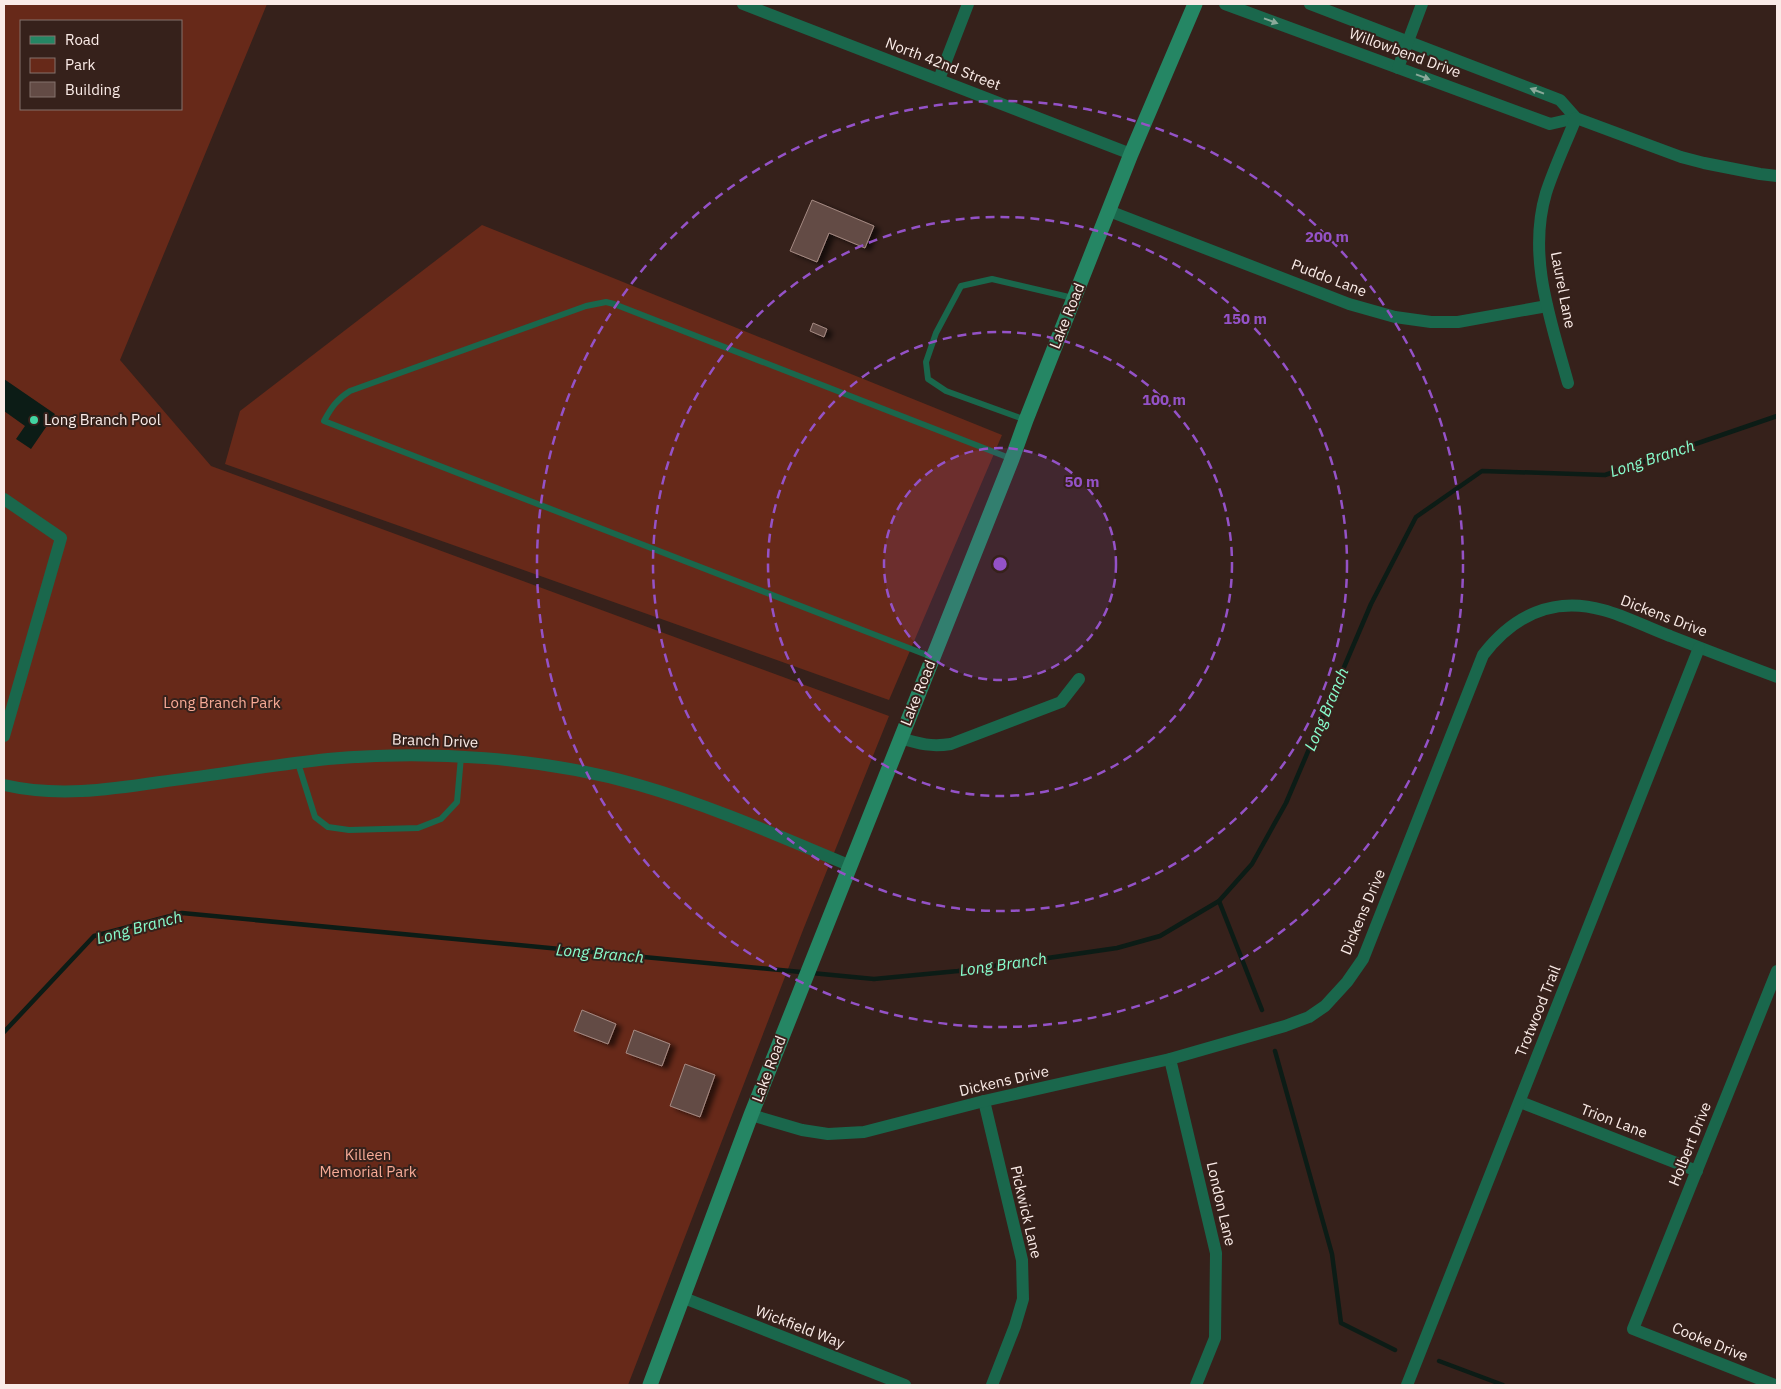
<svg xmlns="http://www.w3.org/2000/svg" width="1781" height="1389" font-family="'IBM Plex Sans',sans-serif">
<defs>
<filter id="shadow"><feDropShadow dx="5.5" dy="3" stdDeviation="2.5" flood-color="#0009"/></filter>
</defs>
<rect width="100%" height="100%" fill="#36211b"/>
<g fill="#672919" fill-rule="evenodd">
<path d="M4,4h263l-147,356 91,106 678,250 -86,214 -175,455h-624zM21,21h160v88h-160z"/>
<polygon points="482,225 1002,435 889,700 225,464 240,411"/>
</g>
<polygon fill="#0c1c16" points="4,379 55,414 31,449 16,439 25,426 4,411"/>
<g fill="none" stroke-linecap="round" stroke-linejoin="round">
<g stroke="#0c1c16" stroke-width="4.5">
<polyline points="1219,901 1262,1010"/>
<polyline points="4,1032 94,936 182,913 874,979 958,971 1117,948 1160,936 1219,901 1252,864 1286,803 1371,604 1416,517 1482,471 1605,475 1777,416"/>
<polyline points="1275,1051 1332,1254 1341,1323 1395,1350"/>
<polyline points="1439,1361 1503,1385"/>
</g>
</g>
<g fill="#634b45" stroke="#a58a83" filter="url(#shadow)">
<polygon points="812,200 874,226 865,248 829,233 817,262 790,251"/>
<polygon points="813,323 827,329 824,337 810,331"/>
<polygon points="582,1010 616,1024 608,1044 574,1031"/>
<polygon points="634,1030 670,1044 662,1066 626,1053"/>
<polygon points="685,1064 715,1075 700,1117 670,1106"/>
</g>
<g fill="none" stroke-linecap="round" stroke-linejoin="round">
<g stroke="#1a674c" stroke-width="6">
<polyline points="1026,420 946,391 928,379 926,362 936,333 961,286 992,279 1073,298"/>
<path d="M932,657l-608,-236c7,-13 13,-22 26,-30l236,-85 20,-4 8,2 398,155"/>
<polyline points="298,763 315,817 328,827 349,830 418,828 441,819 457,802 461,757"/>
</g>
<g stroke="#1a674c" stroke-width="12">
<polyline points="743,4 1131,154"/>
<polyline points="1225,4 1550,124 1576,118"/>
<polyline points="1310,4 1560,100 1576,118 1681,157 1704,163 1760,174 1777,176"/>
<polyline points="1398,68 1422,4"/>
<polyline points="939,79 968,4"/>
<polyline points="1109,211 1349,304 1395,317 1431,322 1458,322 1547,306"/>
<path d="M1568,383c-17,-62 -41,-126 -22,-190 8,-25 20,-50 30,-75"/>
<polyline points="4,499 61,538 4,736"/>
<path d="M900,738c20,6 31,9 51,6l110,-42 18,-23"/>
<path d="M4,785c52,12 103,5 156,-3 56,-7 112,-17 168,-23 101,-9 214,-2 311,26 73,21 142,52 212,81"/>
<polyline points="1170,1059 1216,1253 1215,1338 1196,1385"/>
<polyline points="984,1101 1022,1260 1023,1299 1015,1326 992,1385"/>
<polyline points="1520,1102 1697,1171"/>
<path d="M751,1115l51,15 26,4 36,-2 120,-31 186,-42 115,-33 24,-9 16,-11 22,-24 16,-23 120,-304c30,-39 70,-59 120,-45 23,6 45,18 67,26 36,14 72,28 107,41"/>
<polyline points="684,1298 905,1385"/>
<polyline points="1407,1385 1699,648"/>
<polyline points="1775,1385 1633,1329 1777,971"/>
</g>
<polyline stroke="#258664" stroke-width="15" points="650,1385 751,1115 1012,459 1026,420 1131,154 1195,4"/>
</g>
<defs><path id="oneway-solid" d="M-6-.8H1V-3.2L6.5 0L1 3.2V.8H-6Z" transform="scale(1.25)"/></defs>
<g fill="#8aa99a">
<use href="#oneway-solid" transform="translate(1271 21) rotate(20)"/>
<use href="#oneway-solid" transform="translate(1423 77) rotate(20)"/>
<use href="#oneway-solid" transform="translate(1537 91) rotate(-159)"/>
</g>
<circle cx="1000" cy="564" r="116" fill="#9452c7" fill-opacity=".12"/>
<g fill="none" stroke="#9452c7" stroke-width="2.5" stroke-dasharray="9 6">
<circle cx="1000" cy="564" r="116"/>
<circle cx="1000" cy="564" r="232"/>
<circle cx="1000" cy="564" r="347"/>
<circle cx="1000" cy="564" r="463"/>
</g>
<circle fill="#42d4a1" stroke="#36211b" stroke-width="2" cx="34" cy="420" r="5"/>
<g text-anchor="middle" stroke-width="4" stroke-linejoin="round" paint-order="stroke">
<g font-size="15" fill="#faebe7" stroke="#36211b">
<text transform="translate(1405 53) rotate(20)" y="5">Willowbend Drive</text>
<text transform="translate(943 64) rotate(21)" y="5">North 42nd Street</text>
<text transform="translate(1329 278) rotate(21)" y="5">Puddo Lane</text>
<text transform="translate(1563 290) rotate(79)" y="5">Laurel Lane</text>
<text transform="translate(1067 316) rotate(-68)" y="5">Lake Road</text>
<text transform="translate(1664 616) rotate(21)" y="5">Dickens Drive</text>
<text transform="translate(918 693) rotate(-68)" y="5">Lake Road</text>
<text transform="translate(435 741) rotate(2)" y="5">Branch Drive</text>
<text transform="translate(1363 912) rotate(-67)" y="5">Dickens Drive</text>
<text transform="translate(1538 1011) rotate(-68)" y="5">Trotwood Trail</text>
<text transform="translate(769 1069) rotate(-69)" y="5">Lake Road</text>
<text transform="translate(1004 1081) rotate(-13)" y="5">Dickens Drive</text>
<text transform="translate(1614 1121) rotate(21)" y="5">Trion Lane</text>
<text transform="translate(1690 1144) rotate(-68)" y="5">Holbert Drive</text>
<text transform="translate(1221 1204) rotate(77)" y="5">London Lane</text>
<text transform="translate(1026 1212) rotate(77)" y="5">Pickwick Lane</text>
<text transform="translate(800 1327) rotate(21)" y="5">Wickfield Way</text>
<text transform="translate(1710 1342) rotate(22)" y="5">Cooke Drive</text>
</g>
<g font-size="15" fill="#faebe7" stroke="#36211b" text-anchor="start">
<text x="44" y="425">Long Branch Pool</text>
</g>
<g font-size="15" fill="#f7aa96" stroke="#36211b">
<text x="222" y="708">Long Branch Park</text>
<text x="368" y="1160">Killeen<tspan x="368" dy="17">Memorial Park</tspan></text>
</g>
<g font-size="16" font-style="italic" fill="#88fece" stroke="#36211b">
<text transform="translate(1652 458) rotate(-18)" y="6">Long Branch</text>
<text transform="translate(1326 709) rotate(-67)" y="6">Long Branch</text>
<text transform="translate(139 927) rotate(-15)" y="6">Long Branch</text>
<text transform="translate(600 953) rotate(5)" y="6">Long Branch</text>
<text transform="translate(1003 964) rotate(-8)" y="6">Long Branch</text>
</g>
</g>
<circle cx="1000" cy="564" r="8" fill="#9452c7" stroke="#36211b" stroke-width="2.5"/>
<g font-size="15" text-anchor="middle" font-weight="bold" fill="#9452c7" stroke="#36211b" stroke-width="4" stroke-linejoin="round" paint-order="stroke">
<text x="1327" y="242">200 m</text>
<text x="1245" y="324">150 m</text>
<text x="1164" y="405">100 m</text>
<text x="1082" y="487">50 m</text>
</g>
<rect width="1781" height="1389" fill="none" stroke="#faebe7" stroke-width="10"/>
<rect x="20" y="20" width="162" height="90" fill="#36211b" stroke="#84726d"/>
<rect x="30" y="36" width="25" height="8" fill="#258664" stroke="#84726d"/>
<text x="65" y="45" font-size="15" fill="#faebe7">Road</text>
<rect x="30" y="58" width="25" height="15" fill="#672919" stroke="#84726d"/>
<text x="65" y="70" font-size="15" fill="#faebe7">Park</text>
<rect x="30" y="82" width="25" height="15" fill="#634b45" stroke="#84726d"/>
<text x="65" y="95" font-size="15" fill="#faebe7">Building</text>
</svg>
